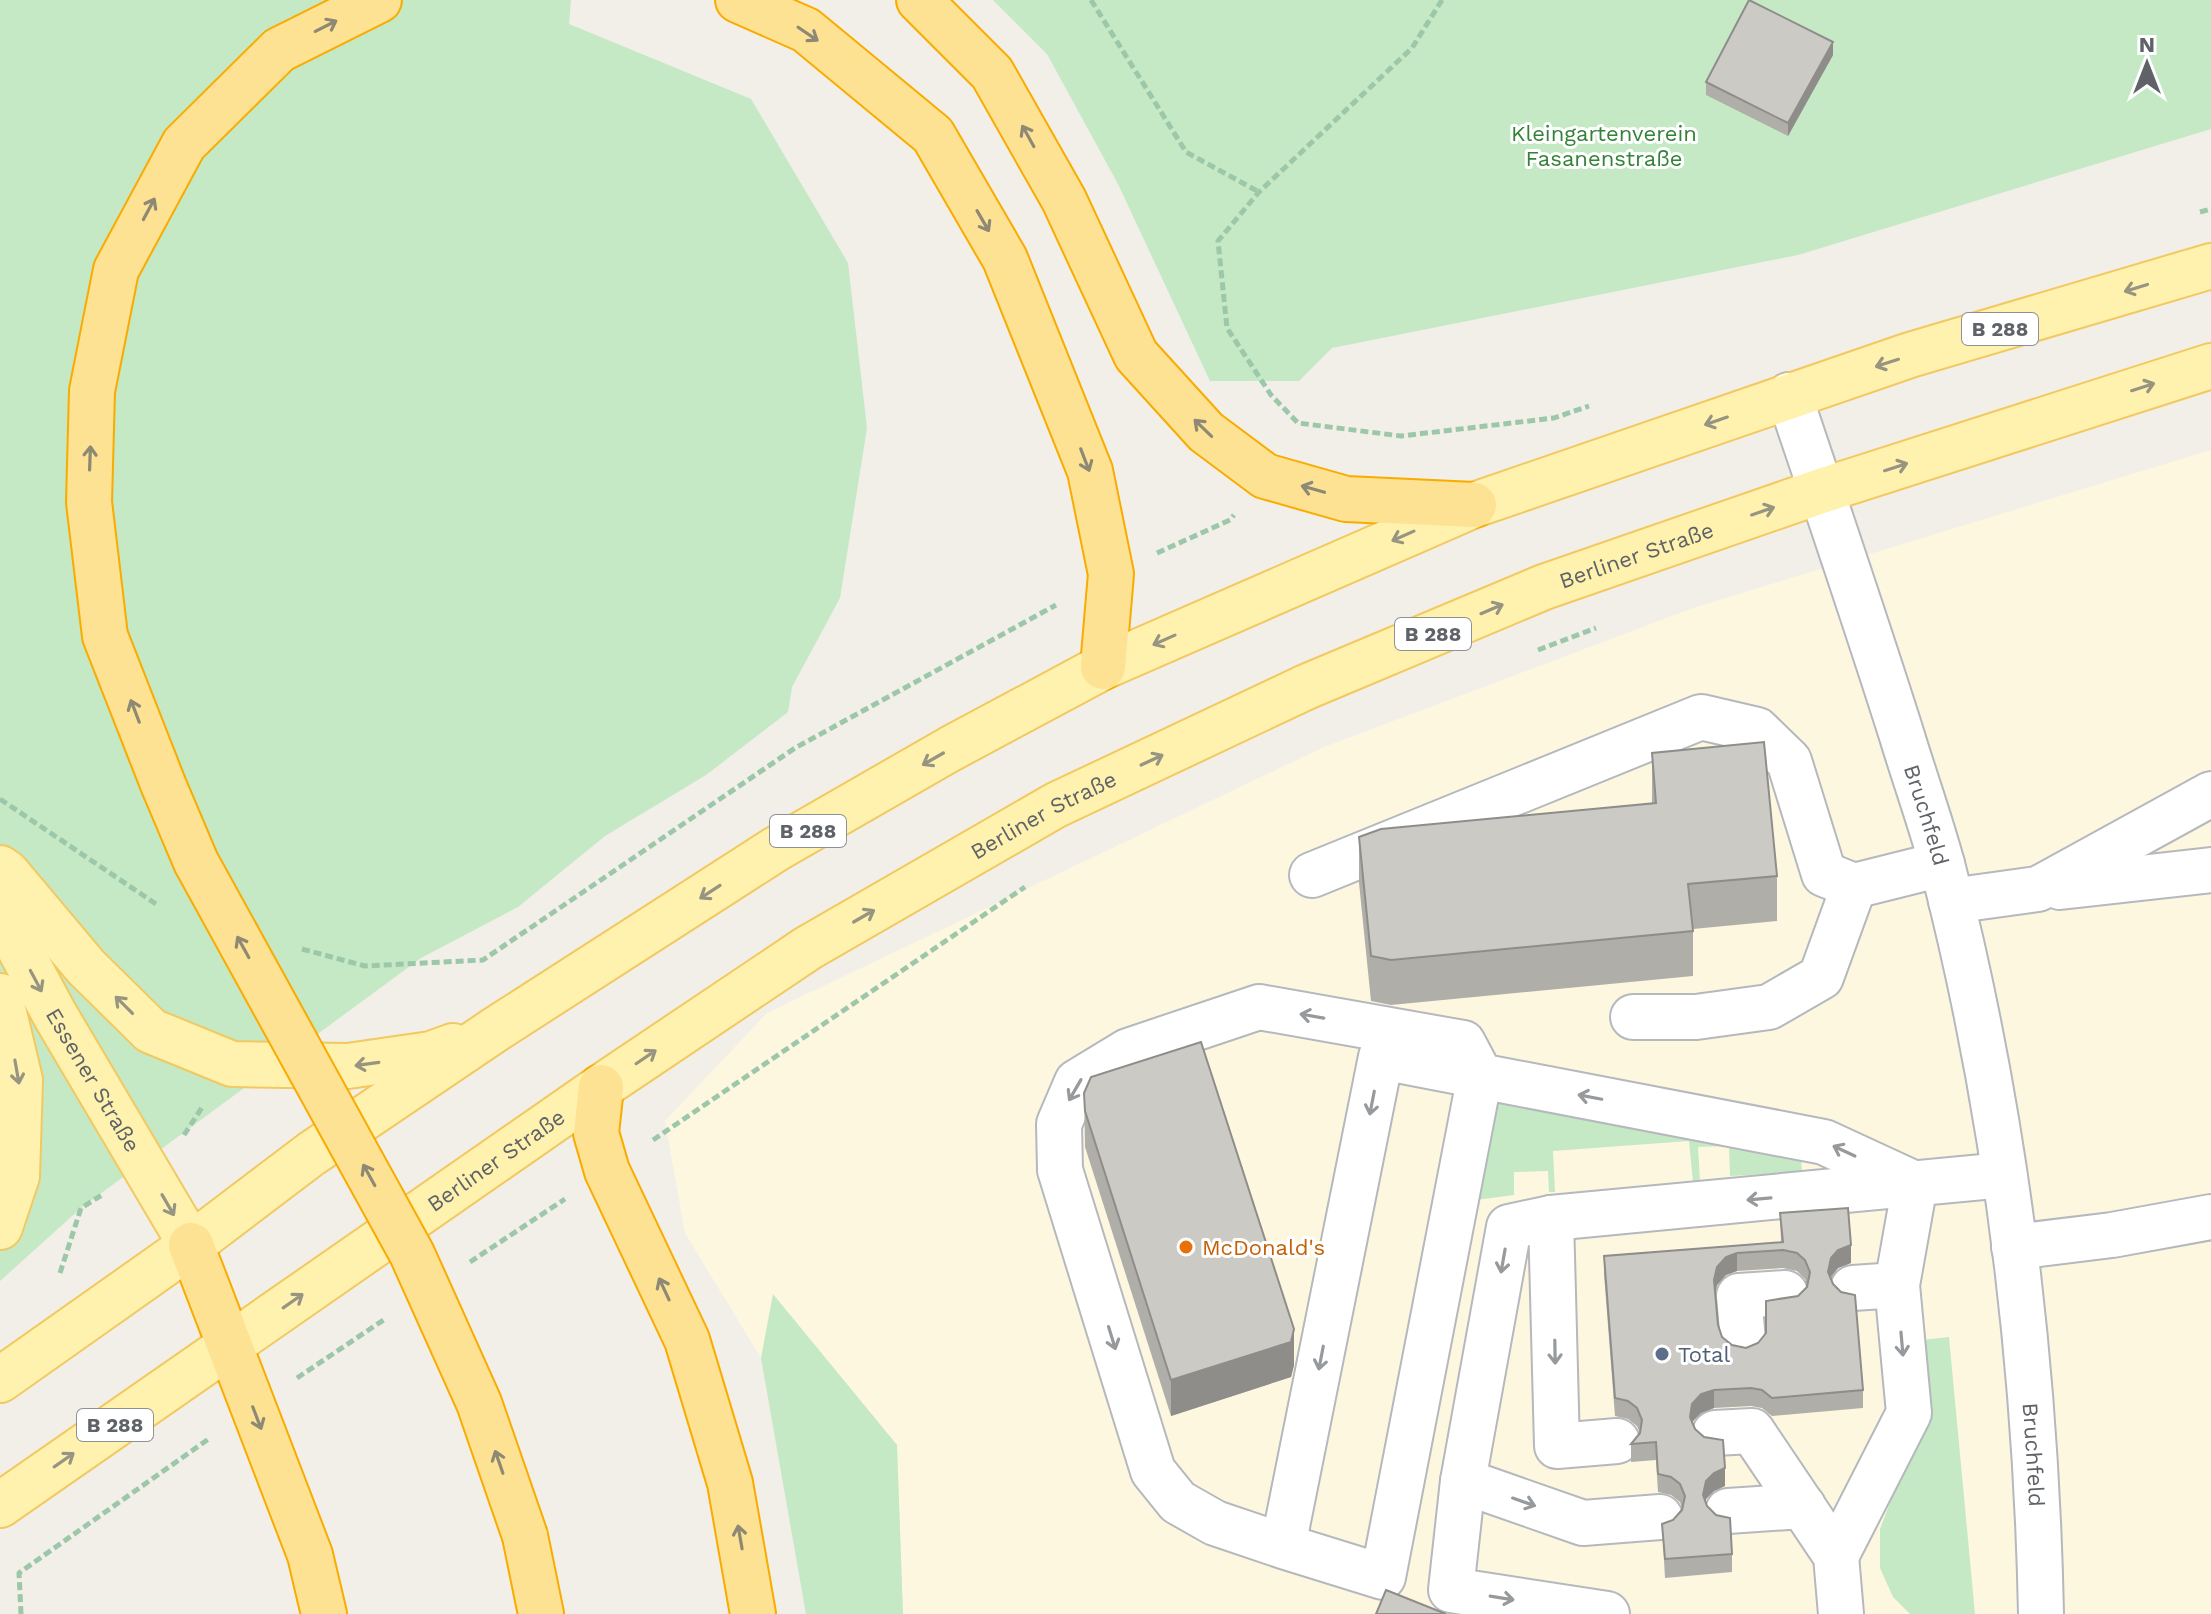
<svg xmlns="http://www.w3.org/2000/svg" width="2211" height="1614" font-family="'Work Sans',sans-serif">
<rect width="100%" height="100%" fill="#f1efe8"/>
<polygon fill="#fef7e0" points="2211,450 2211,1614 903,1614 897,1445 773,1295 761,1358 685,1233 665,1121 767,1013 1324,747 1693,608"/>
<g fill="#c5e8c5">
<polygon points="0,0 571,0 569,24 751,99 848,263 867,428 840,598 792,687 788,712 706,775 605,836 518,907 421,958 81,1208 0,1281"/>
<polygon points="993,0 2211,0 2211,129 1798,255 1332,348 1299,381 1210,381 1118,184 1047,54"/>
<polygon points="1494,1094 1801,1155 1802,1172 1730,1176 1729,1146 1698,1147 1700,1181 1693,1182 1689,1141 1553,1151 1555,1192 1549,1192 1548,1171 1514,1172 1514,1195 1476,1200"/>
<polygon points="773,1294 897,1445 903,1614 806,1614 761,1358"/>
<polygon points="1949,1337 1975,1614 1910,1614 1893,1597 1880,1568 1880,1529 1928,1403 1922,1340"/>
</g>
<g fill="none" stroke-linecap="round" stroke-linejoin="round">
<g stroke="#b5b8bc" stroke-width="48">
<g id="minor">
<path id="s1" d="M1789,395c38,113 77,227 113,341 13,43 29,87 41,132 62,242 93,496 98,746"/>
<polyline points="1312,875 1701,717 1757,730 1789,761 1824,874 1854,886 1942,864"/>
<polyline points="2060,887 2211,870"/>
<polyline points="1951,901 2038,889 2211,794"/>
<polyline points="1633,1017 1696,1017 1769,1007 1821,977 1854,886"/>
<polyline points="1551,1218 1557,1446 1617,1441"/>
<polyline points="2014,1247 2112,1235 2211,1217"/>
<polyline points="1853,1288 1897,1285"/>
<polyline points="1743,1341 1739,1296 1785,1293"/>
<polyline points="1715,1433 1752,1431 1836,1556 1841,1614"/>
<polyline points="1463,1481 1451,1590 1607,1614"/>
<polyline points="1728,1511 1803,1506"/>
<polyline points="1660,1517 1583,1523 1463,1481 1509,1227 1551,1218 2004,1175"/>
<polyline points="1283,1546 1215,1523 1178,1502 1153,1471 1060,1170 1059,1124 1077,1082 1128,1051 1259,1007 1463,1043 1480,1075 1383,1577 1283,1546 1381,1057 1824,1142 1915,1184 1897,1285 1909,1413 1836,1556"/>
</g>
</g>
<g stroke="#f2c960" stroke-width="48">
<g id="major">
<polyline points="0,868 7,873 86,967 151,1031 232,1064 348,1066 431,1054 453,1046"/>
<path id="s2" d="M0,912l55,103 136,230"/>
<polyline points="0,996 20,1080 17,1176 0,1227"/>
<polyline points="0,1380 191,1245 311,1154 496,1029 776,849 950,749 1103,667 1474,505 1910,355 2211,266"/>
<path id="s3" d="M0,1505l601,-418 207,-139 248,-143 250,-118 238,-100 277,-96 390,-125"/>
</g>
</g>
<g stroke="#f9ab00" stroke-width="48">
<g id="highway">
<polyline points="738,0 806,30 933,135 1005,259 1090,471 1111,574 1103,667"/>
<polyline points="919,0 992,73 1064,200 1136,355 1206,432 1265,476 1346,499 1474,505"/>
<polyline points="163,784 105,636 89,502 92,391 116,270 184,144 279,50 379,0"/>
<polyline points="601,1087 596,1133 607,1171 687,1340 730,1483 753,1614"/>
<polyline points="191,1245 310,1555 324,1614"/>
<polyline points="525,1536 541,1614"/>
</g>
</g>
<g stroke="#9cc7a9" stroke-width="5" stroke-dasharray="8 4" stroke-linecap="butt">
<polyline points="1091,0 1186,152 1259,192"/>
<polyline points="1442,0 1412,48 1259,192 1218,241 1227,328 1271,395 1298,423 1401,436 1554,418 1589,406"/>
<polyline points="2200,212 2211,209"/>
<polyline points="1157,553 1230,520 1234,515"/>
<polyline points="1538,650 1596,628"/>
<polyline points="0,799 159,906"/>
<polyline points="302,949 365,966 483,960 795,748 1056,605"/>
<polyline points="184,1135 203,1106"/>
<polyline points="653,1140 1025,887"/>
<polyline points="470,1262 565,1199"/>
<polyline points="60,1273 81,1208 102,1195"/>
<polyline points="297,1378 385,1319"/>
<polyline points="21,1614 19,1573 210,1438"/>
</g>
<use href="#minor" stroke="#fff" stroke-width="44"/>
<use href="#major" stroke="#fff2af" stroke-width="44"/>
<use href="#highway" stroke="#fde293" stroke-width="44"/>
<g stroke="#f9ab00" stroke-width="48" stroke-linecap="butt">
<polyline id="highway-bridge" points="163,784 196,862 412,1254 479,1403 525,1536"/>
</g>
<use href="#highway-bridge" stroke="#fde293" stroke-width="44"/>
</g>
<g fill="#afaea9" fill-rule="evenodd">
<polygon points="1833,55 1788,136 1706,95 1706,82"/>
<polygon points="1652,753 1777,876 1777,921 1693,929 1693,976 1391,1005 1371,1001 1359,883 1359,837 1652,804"/>
<polygon points="1084,1093 1294,1365 1291,1377 1171,1416 1085,1147"/>
<path d="M1780,1213l71,50 -13,5 -7,11 32,111v18l-91,8 -10,-8 -11,-2 -37,2 -13,5 -9,9 3,7 30,57 -11,5 -8,8 -1,3 27,52v18l-67,6 -3,-54 11,-4 9,-12 -2,-6 -9,-7 -13,-3 -2,-32 -25,2v-18l9,-11 -3,-7 -9,-7 -13,-3 -11,-142v-18l177,-14zM1783,1268l14,3 8,8 2,8 -49,56 -12,5 -14,-3 -10,-8 -4,-12 -3,-32 2,-8 9,-10 11,-4z"/>
</g>
<g fill="#8f8d8a">
<polygon points="1833,42 1833,55 1788,136 1788,123"/>
<polygon points="1851,1245 1851,1263 1838,1268 1831,1276 1828,1290 1828,1272 1831,1258 1838,1250"/>
<polygon points="1737,1253 1737,1271 1726,1275 1717,1285 1714,1298 1714,1280 1717,1267 1726,1257"/>
<polygon points="1294,1329 1294,1365 1291,1377 1171,1416 1171,1380"/>
<polygon points="1714,1390 1714,1408 1701,1413 1692,1422 1690,1417 1692,1404 1701,1394"/>
<polygon points="1725,1468 1725,1486 1714,1491 1706,1499 1703,1513 1703,1495 1706,1481 1714,1473"/>
</g>
<g fill="#cccac5" stroke="#8f8d8a" stroke-width="2" fill-rule="evenodd">
<polygon points="1749,0 1833,42 1788,123 1706,82"/>
<polygon points="1764,742 1777,876 1688,884 1693,931 1391,960 1371,956 1359,837 1381,829 1656,803 1652,753"/>
<polygon points="1201,1042 1294,1329 1291,1342 1171,1380 1085,1111 1084,1093 1091,1077"/>
<path d="M1848,1208l3,37 -13,5 -7,8 -3,14 5,12 8,8 14,3 8,95 -91,8 -10,-8 -11,-2 -37,2 -13,4 -9,10 -2,13 5,12 9,8 19,3 2,28 -11,5 -8,8 -3,14 4,11 9,9 14,3 2,36 -67,5 -3,-35 11,-4 9,-10 3,-14 -5,-12 -9,-7 -13,-3 -2,-32 -25,2 9,-11 2,-13 -5,-12 -9,-7 -13,-3 -11,-142 179,-14 -3,-29zM1783,1250l14,3 8,7 5,12 -3,15 -9,9 -32,5v32l-8,10 -12,5 -14,-3 -10,-8 -4,-12 -4,-45 3,-13 9,-10 11,-4z"/>
<polygon points="1386,1590 1446,1614 1376,1614"/>
</g>
<defs><path id="oneway-shaft" d="M-6 0H5M1.5-3L5.5 0L1.5 3" fill="none" stroke-width="1.6" stroke-linecap="round" stroke-linejoin="round" transform="scale(2)"/></defs>
<g stroke="#8e8975">
<use href="#oneway-shaft" transform="translate(326 26) rotate(-27)"/>
<use href="#oneway-shaft" transform="translate(808 34) rotate(34)"/>
<use href="#oneway-shaft" transform="translate(1028 136) rotate(-119)"/>
<use href="#oneway-shaft" transform="translate(149 209) rotate(-62)"/>
<use href="#oneway-shaft" transform="translate(983 221) rotate(60)"/>
<use href="#oneway-shaft" transform="translate(1203 428) rotate(-136)"/>
<use href="#oneway-shaft" transform="translate(90 458) rotate(-88)"/>
<use href="#oneway-shaft" transform="translate(1085 460) rotate(69)"/>
<use href="#oneway-shaft" transform="translate(1313 489) rotate(-164)"/>
<use href="#oneway-shaft" transform="translate(135 711) rotate(-111)"/>
<use href="#oneway-shaft" transform="translate(243 947) rotate(-119)"/>
<use href="#oneway-shaft" transform="translate(369 1175) rotate(-119)"/>
<use href="#oneway-shaft" transform="translate(664 1289) rotate(-115)"/>
<use href="#oneway-shaft" transform="translate(257 1418) rotate(69)"/>
<use href="#oneway-shaft" transform="translate(499 1462) rotate(-109)"/>
<use href="#oneway-shaft" transform="translate(740 1537) rotate(-100)"/>
</g>
<g stroke="#979581">
<use href="#oneway-shaft" transform="translate(2136 288) rotate(163)"/>
<use href="#oneway-shaft" transform="translate(1887 363) rotate(162)"/>
<use href="#oneway-shaft" transform="translate(2143 387) rotate(-18)"/>
<use href="#oneway-shaft" transform="translate(1716 421) rotate(161)"/>
<use href="#oneway-shaft" transform="translate(1896 467) rotate(-18)"/>
<use href="#oneway-shaft" transform="translate(1763 511) rotate(-19)"/>
<use href="#oneway-shaft" transform="translate(1403 536) rotate(156)"/>
<use href="#oneway-shaft" transform="translate(1492 609) rotate(-23)"/>
<use href="#oneway-shaft" transform="translate(1164 640) rotate(156)"/>
<use href="#oneway-shaft" transform="translate(933 759) rotate(150)"/>
<use href="#oneway-shaft" transform="translate(1152 760) rotate(-25)"/>
<use href="#oneway-shaft" transform="translate(710 892) rotate(147)"/>
<use href="#oneway-shaft" transform="translate(864 916) rotate(-30)"/>
<use href="#oneway-shaft" transform="translate(36 981) rotate(62)"/>
<use href="#oneway-shaft" transform="translate(124 1005) rotate(-135)"/>
<use href="#oneway-shaft" transform="translate(646 1057) rotate(-34)"/>
<use href="#oneway-shaft" transform="translate(367 1064) rotate(172)"/>
<use href="#oneway-shaft" transform="translate(17 1072) rotate(80)"/>
<use href="#oneway-shaft" transform="translate(168 1205) rotate(60)"/>
<use href="#oneway-shaft" transform="translate(293 1301) rotate(-35)"/>
<use href="#oneway-shaft" transform="translate(64 1460) rotate(-35)"/>
</g>
<g stroke="#979a9d">
<use href="#oneway-shaft" transform="translate(1312 1016) rotate(-170)"/>
<use href="#oneway-shaft" transform="translate(1075 1090) rotate(120)"/>
<use href="#oneway-shaft" transform="translate(1590 1097) rotate(-169)"/>
<use href="#oneway-shaft" transform="translate(1372 1103) rotate(101)"/>
<use href="#oneway-shaft" transform="translate(1844 1151) rotate(-155)"/>
<use href="#oneway-shaft" transform="translate(1759 1199) rotate(175)"/>
<use href="#oneway-shaft" transform="translate(1503 1261) rotate(100)"/>
<use href="#oneway-shaft" transform="translate(1112 1338) rotate(73)"/>
<use href="#oneway-shaft" transform="translate(1902 1344) rotate(85)"/>
<use href="#oneway-shaft" transform="translate(1555 1352) rotate(89)"/>
<use href="#oneway-shaft" transform="translate(1321 1358) rotate(101)"/>
<use href="#oneway-shaft" transform="translate(1524 1502) rotate(19)"/>
<use href="#oneway-shaft" transform="translate(1502 1598) rotate(9)"/>
</g>
<circle fill="#e8710a" stroke="#fff" stroke-width="3" cx="1186" cy="1247" r="8"/>
<circle fill="#5c6f8a" stroke="#fff" stroke-width="3" cx="1662" cy="1354" r="8"/>
<g text-anchor="middle" stroke-width="6" stroke-linejoin="round" paint-order="stroke">
<g fill="#fff" stroke="#8f9295" stroke-width="2">
<rect x="1962" y="313" width="76" height="32" rx="6"/>
<rect x="1395" y="618" width="76" height="32" rx="6"/>
<rect x="770" y="815" width="76" height="32" rx="6"/>
<rect x="77" y="1409" width="76" height="32" rx="6"/>
</g>
<g font-size="20" font-weight="bold" fill="#5f6368">
<text x="2000" y="336">B 288</text>
<text x="1433" y="641">B 288</text>
<text x="808" y="838">B 288</text>
<text x="115" y="1432">B 288</text>
</g>
<g font-size="22" fill="#348238" stroke="#fff">
<text x="1604" y="141">Kleingartenverein<tspan x="1604" dy="25">Fasanenstraße</tspan></text>
</g>
<g font-size="22" fill="#5f6368" stroke="#fff">
<text dy="8" stroke="none"><textPath href="#s3" startOffset="1900">Berliner Straße</textPath></text>
<text dy="8" stroke="none"><textPath href="#s3" startOffset="1252">Berliner Straße</textPath></text>
<text dy="8" stroke="none"><textPath href="#s1" startOffset="442">Bruchfeld</textPath></text>
<text dy="8" stroke="none"><textPath href="#s2" startOffset="192">Essener Straße</textPath></text>
<text dy="8" stroke="none"><textPath href="#s3" startOffset="604">Berliner Straße</textPath></text>
<text dy="8" stroke="none"><textPath href="#s1" startOffset="1092">Bruchfeld</textPath></text>
</g>
<g font-size="22" fill="#c56008" stroke="#fff" text-anchor="start">
<text x="1202" y="1255">McDonald's</text>
</g>
<g font-size="22" fill="#4e5e75" stroke="#fff" text-anchor="start">
<text x="1678" y="1362">Total</text>
</g>
</g>
<g transform="translate(2147 64)" stroke="#ffffff" stroke-width="6" paint-order="stroke">
<path d="M0-6L14 30L0 20L-14 30Z" fill="#5f6368"/>
<text y="-12" font-size="22" font-weight="bold" text-anchor="middle" fill="#5f6368">N</text>
</g>
</svg>
